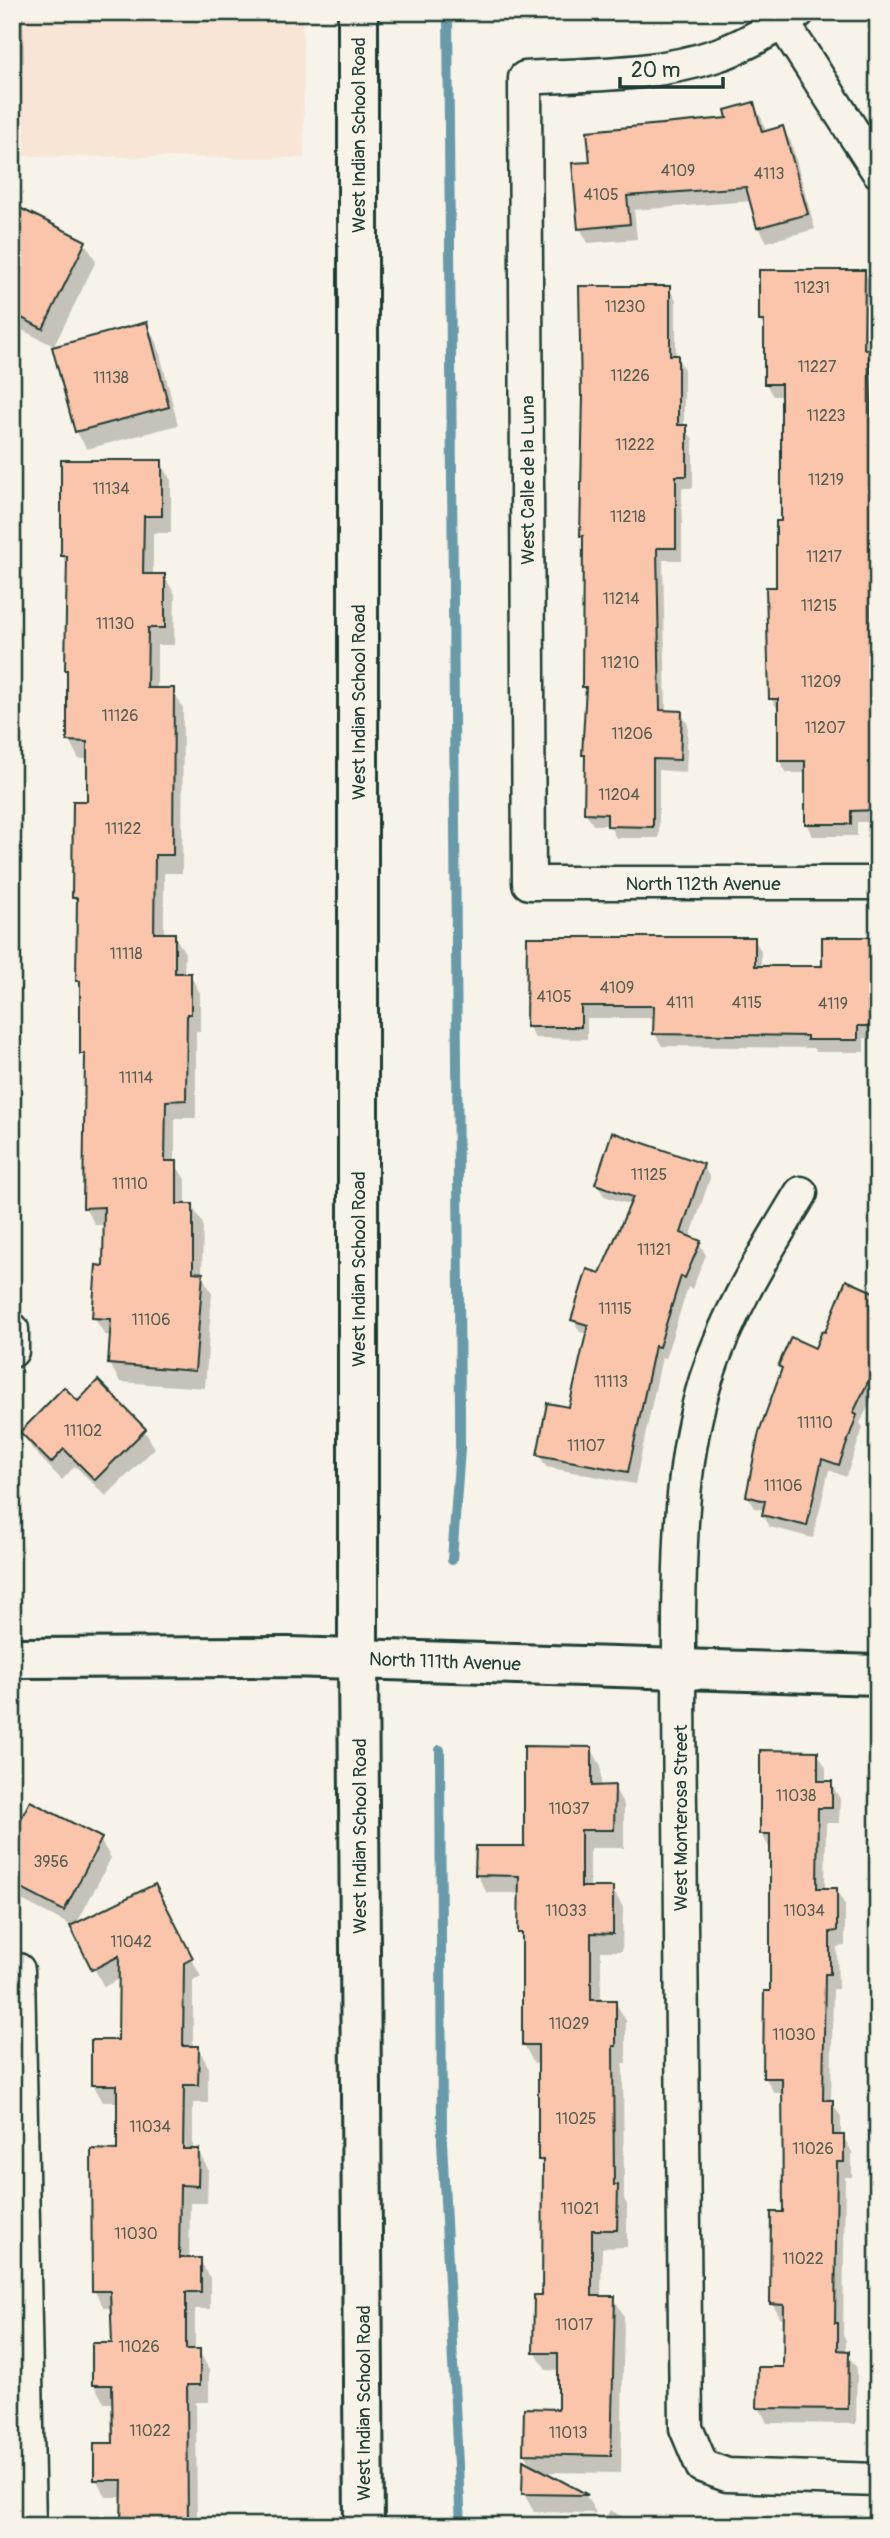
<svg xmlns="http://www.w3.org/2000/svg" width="890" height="2538" font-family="Pangolin,sans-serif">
<rect width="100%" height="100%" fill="#f7f3e8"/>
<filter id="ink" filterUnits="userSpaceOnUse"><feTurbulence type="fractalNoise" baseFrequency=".0143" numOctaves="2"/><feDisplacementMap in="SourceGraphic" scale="14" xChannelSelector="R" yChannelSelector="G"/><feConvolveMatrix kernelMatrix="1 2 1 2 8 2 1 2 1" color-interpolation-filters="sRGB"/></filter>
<g filter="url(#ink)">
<polygon fill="#f8e5d6" points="12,12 303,12 304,158 12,156"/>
<g fill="#0003">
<polygon points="12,12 23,12 24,63 12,63"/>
<polygon points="562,12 600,12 600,19 566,19"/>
<polygon points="663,12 682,12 664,15"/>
<polygon points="753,104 762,119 766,132 782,128 791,142 815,229 767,242 759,228 752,201 634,210 637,239 588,243 580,228 592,163 729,120"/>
<polygon points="12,206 85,243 96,261 54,346 12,325"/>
<polygon points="864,271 871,284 871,355 875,363 877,410 878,822 857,822 857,836 813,836 806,824 806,773 786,773 779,760 779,711 771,699 783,523 783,396 773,396 766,384 766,330 760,321"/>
<polygon points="669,288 676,300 676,356 684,369 684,427 693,439 693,488 682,488 682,560 663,560 666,712 681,713 688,725 686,772 659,770 659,838 616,838 609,825 593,825 586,813 586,758 584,754 588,693 584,686 585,540 582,536 584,399 582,395"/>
<polygon points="146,324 157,342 178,425 87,449 76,431"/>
<polygon points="161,462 171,480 171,533 153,533 153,576 164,576 175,594 174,645 157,645 157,690 173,690 183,708 182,873 164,873 164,935 174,935 185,953 184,975 190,975 200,993 200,1031 196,1031 196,1118 175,1118 175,1163 186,1181 186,1206 192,1206 203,1224 202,1276 212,1293 205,1388 120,1382 110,1364 112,1336 105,1335 94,1317 104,1268 105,1225 95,1225 85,1207 87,1062 82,1054 82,988 78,981 79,906 74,898 88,802 89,759 79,759 69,741 69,675 66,670 69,567 62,556"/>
<polygon points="878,938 878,1038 864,1038 864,1052 816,1052 813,1048 662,1046 655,1034 655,1018 587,1018 587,1039 535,1038 528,1026 754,939 761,951 761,968 824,968"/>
<polygon points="703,1165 710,1178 690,1238 699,1243 706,1255 692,1289 688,1287 665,1359 662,1357 635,1484 546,1467 539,1454 570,1409 588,1334 580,1332 573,1319 601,1275 631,1205 604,1196 597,1184"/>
<polygon points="878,1296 878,1387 860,1423 863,1428 846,1477 829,1470 813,1538 770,1527 763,1515 764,1510 755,1508 748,1496 783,1371 780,1366 816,1350 826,1334"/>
<polygon points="78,1403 144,1430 155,1448 106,1496 75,1466 62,1480 33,1450 22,1432"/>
<polygon points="591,1748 601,1766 601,1787 614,1787 624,1805 624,1848 590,1848 590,1889 612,1889 623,1907 622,1951 601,1951 601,2002 615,2002 626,2020 626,2063 623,2063 624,2199 627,2205 627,2247 602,2248 601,2298 614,2298 624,2316 621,2473 541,2472 586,2496 596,2513 534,2512 524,2494 533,2467 525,2454 560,2410 559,2371 546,2370 535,2352 544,2297 545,2167 540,2160 540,2063 534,2063 524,2045 524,1938 520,1932 520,1893 487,1893 477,1875 525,1848"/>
<polygon points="817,1752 826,1768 826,1783 831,1783 840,1799 839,1823 826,1823 825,1890 836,1890 845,1905 845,1946 837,1947 838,1989 833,1989 831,2100 841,2117 841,2136 843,2136 852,2152 852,2177 845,2177 843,2335 846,2340 846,2353 857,2368 856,2424 767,2423 759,2407 784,2369 786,2319 781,2319 772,2304 784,2214 784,2093 774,2093 765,2077 772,1993 770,1849 761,1833"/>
<polygon points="12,1840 100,1840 111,1858 76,1925 164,1904 201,1977 193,1981 193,2048 198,2048 208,2066 208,2103 193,2103 193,2151 198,2151 208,2169 207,2203 190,2203 189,2260 200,2260 210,2278 210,2309 195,2309 195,2351 199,2351 209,2369 209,2402 196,2402 197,2526 123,2526 123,2497 106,2497 96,2479 114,2444 114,2403 104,2403 94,2385 113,2345 112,2308 104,2308 94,2290 118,2151 119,2102 103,2102 93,2084 120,2041 120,1978 104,1987 72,1926 12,1895"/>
<polygon points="610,2510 640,2526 601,2526"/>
</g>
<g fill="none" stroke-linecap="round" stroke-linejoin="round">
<g stroke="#689aaa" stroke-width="10">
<polyline points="448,12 460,1411 460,1449 452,1560"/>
<polyline points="440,1750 442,2141 461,2526"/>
</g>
</g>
<g fill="#fbc5ac" stroke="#1f3d34" stroke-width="2">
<polygon points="754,102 762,132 783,126 808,214 757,228 746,187 627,196 630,224 578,229 572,163 590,162 587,131 727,118 725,110"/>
<polygon points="12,204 86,241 43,329 12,313"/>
<polygon points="759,270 865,270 864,349 869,349 871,397 872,772 875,772 875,810 851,811 851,824 805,824 805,761 778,761 778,699 769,699 766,587 776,587 776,521 781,521 781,384 764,384 764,321 759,321"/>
<polygon points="579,286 670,286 670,355 678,355 678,425 687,425 687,476 676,476 676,548 657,548 660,710 682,711 680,760 653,759 653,827 607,826 607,814 584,813 585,755 582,755 586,687 582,687 583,536 580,536 583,396 581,396"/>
<polygon points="147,322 169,407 75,432 52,347"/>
<polygon points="61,460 162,460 162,516 144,516 143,574 165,574 165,628 148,628 147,688 174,688 173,855 155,855 154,933 175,933 175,973 191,973 191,1014 187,1014 186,1100 166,1101 165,1161 177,1161 177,1204 193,1204 193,1272 203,1273 195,1371 108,1364 111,1319 92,1318 96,1265 103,1266 104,1207 83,1208 85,1054 80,1054 80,981 76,981 77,898 72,898 73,801 87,801 87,742 67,741 67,670 65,670 67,556 61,556"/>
<polygon points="527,937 755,937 755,966 822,966 822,937 878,937 878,1026 858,1026 858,1040 807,1040 807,1036 653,1034 654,1006 581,1006 581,1027 526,1027"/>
<polygon points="612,1132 704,1164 681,1233 701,1241 685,1278 681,1276 659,1347 655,1346 628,1472 537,1455 547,1403 569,1407 588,1325 571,1320 587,1269 600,1273 633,1197 595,1184"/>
<polygon points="846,1280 878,1294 878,1361 853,1413 857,1415 839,1465 822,1459 807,1526 762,1515 765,1501 746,1496 759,1432 782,1368 778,1366 791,1337 815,1348 822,1331 825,1332"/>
<polygon points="98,1380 146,1429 95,1480 64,1449 51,1463 20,1432 64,1387 78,1401"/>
<polygon points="524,1746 592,1747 592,1786 615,1785 614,1830 581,1830 581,1887 613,1887 613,1934 591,1933 591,2000 616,2000 616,2046 613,2046 614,2185 618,2185 617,2230 592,2230 592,2296 615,2296 611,2456 523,2454 524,2408 558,2409 558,2353 533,2353 534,2295 542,2295 543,2160 538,2160 538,2045 522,2045 522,1933 518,1933 519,1876 475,1875 476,1846 524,1846"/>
<polygon points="760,1750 818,1751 818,1781 832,1781 832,1808 818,1808 817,1888 837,1888 837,1931 830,1932 830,1974 825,1974 823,2100 833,2100 833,2135 844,2135 844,2162 837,2162 835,2323 838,2323 838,2350 849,2351 848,2409 757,2408 758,2367 783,2367 784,2305 770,2304 771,2212 783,2212 782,2078 763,2078 764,1991 770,1991 770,1834 760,1834"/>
<polygon points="30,1801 102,1838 64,1911 12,1884 12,1836"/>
<polygon points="155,1884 193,1958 184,1963 183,2046 199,2046 198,2085 184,2085 183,2149 199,2149 198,2186 180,2185 179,2258 201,2258 201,2292 186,2292 186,2349 200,2349 200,2385 187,2385 188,2526 121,2526 122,2480 94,2480 94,2443 113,2443 112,2385 92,2385 92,2343 112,2343 110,2291 92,2291 91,2149 117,2150 117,2085 91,2085 91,2040 118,2040 119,1956 92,1970 70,1926"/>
<polygon points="523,2460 588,2495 522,2494"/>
</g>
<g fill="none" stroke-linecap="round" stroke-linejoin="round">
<g stroke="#1f3d34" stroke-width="37">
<g id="street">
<path d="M798,12c-24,16 -53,34 -81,43 -61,21 -128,19 -192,23l4,805h349"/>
<polyline points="783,23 878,171"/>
<path d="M801,1193c-36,60 -73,118 -95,186 -24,77 -26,157 -27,238 0,63 0,126 1,190 2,207 3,414 6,621l16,38 25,9 151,5"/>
<polyline points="12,1329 12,1351"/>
<polyline points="12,1970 18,1970 29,2526"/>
</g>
</g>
<g stroke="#1f3d34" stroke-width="44">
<g id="secondary">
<polyline points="358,12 358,1658 364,2526"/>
<polyline points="12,1658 289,1657 878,1675"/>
</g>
</g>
<use href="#street" stroke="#f7f3e8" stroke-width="32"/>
<use href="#secondary" stroke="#f7f3e8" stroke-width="38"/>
</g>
</g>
<g text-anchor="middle" stroke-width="6" stroke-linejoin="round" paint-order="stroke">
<g font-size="16" fill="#565f52">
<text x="678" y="176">4109</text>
<text x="769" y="179">4113</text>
<text x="601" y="200">4105</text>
<text x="812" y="293">11231</text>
<text x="625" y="312">11230</text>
<text x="817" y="372">11227</text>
<text x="630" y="381">11226</text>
<text x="111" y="383">11138</text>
<text x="826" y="421">11223</text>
<text x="635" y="450">11222</text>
<text x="826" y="485">11219</text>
<text x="111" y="494">11134</text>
<text x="628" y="522">11218</text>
<text x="824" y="562">11217</text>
<text x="621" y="604">11214</text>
<text x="819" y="611">11215</text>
<text x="115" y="629">11130</text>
<text x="620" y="668">11210</text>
<text x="821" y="687">11209</text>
<text x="120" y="721">11126</text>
<text x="825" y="733">11207</text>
<text x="632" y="739">11206</text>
<text x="619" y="800">11204</text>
<text x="123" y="834">11122</text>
<text x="126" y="959">11118</text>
<text x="617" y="993">4109</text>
<text x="554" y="1002">4105</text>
<text x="680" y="1008">4111</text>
<text x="747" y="1008">4115</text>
<text x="833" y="1009">4119</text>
<text x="136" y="1083">11114</text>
<text x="649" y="1180">11125</text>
<text x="130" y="1189">11110</text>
<text x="654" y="1255">11121</text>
<text x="615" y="1314">11115</text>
<text x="151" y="1325">11106</text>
<text x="611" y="1387">11113</text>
<text x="815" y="1428">11110</text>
<text x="83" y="1436">11102</text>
<text x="586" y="1451">11107</text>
<text x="783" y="1491">11106</text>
<text x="796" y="1801">11038</text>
<text x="569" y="1814">11037</text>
<text x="51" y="1867">3956</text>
<text x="566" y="1916">11033</text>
<text x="804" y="1916">11034</text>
<text x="131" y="1947">11042</text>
<text x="569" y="2029">11029</text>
<text x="794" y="2040">11030</text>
<text x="576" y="2124">11025</text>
<text x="150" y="2132">11034</text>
<text x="813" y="2154">11026</text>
<text x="580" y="2214">11021</text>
<text x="136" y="2239">11030</text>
<text x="803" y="2264">11022</text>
<text x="574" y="2330">11017</text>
<text x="139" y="2352">11026</text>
<text x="150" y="2436">11022</text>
<text x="568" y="2438">11013</text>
</g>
<g font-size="19" fill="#1f3d34" stroke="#f7f3e8">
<text transform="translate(358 135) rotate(-90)" y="7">West Indian School Road</text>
<text transform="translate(527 480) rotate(-90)" y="7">West Calle de la Luna</text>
<text transform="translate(358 702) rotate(-90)" y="7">West Indian School Road</text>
<text x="703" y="890">North 112th Avenue</text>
<text transform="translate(358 1269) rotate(-90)" y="7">West Indian School Road</text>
<text transform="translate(445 1661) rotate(2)" y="7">North 111th Avenue</text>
<text transform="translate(680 1818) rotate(-90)" y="7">West Monterosa Street</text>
<text transform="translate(359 1836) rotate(-90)" y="7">West Indian School Road</text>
<text transform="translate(363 2403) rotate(-90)" y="7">West Indian School Road</text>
</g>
</g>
<rect width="890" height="2538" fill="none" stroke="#f7f3e8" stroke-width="42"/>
<rect x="21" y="21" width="848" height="2496" fill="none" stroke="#1f3d34" stroke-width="2.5" filter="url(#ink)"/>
<path d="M620 77v10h103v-10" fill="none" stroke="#1f3d34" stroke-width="3.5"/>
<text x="631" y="77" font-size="21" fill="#1f3d34" stroke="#f7f3e8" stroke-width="5" paint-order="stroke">20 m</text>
</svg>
